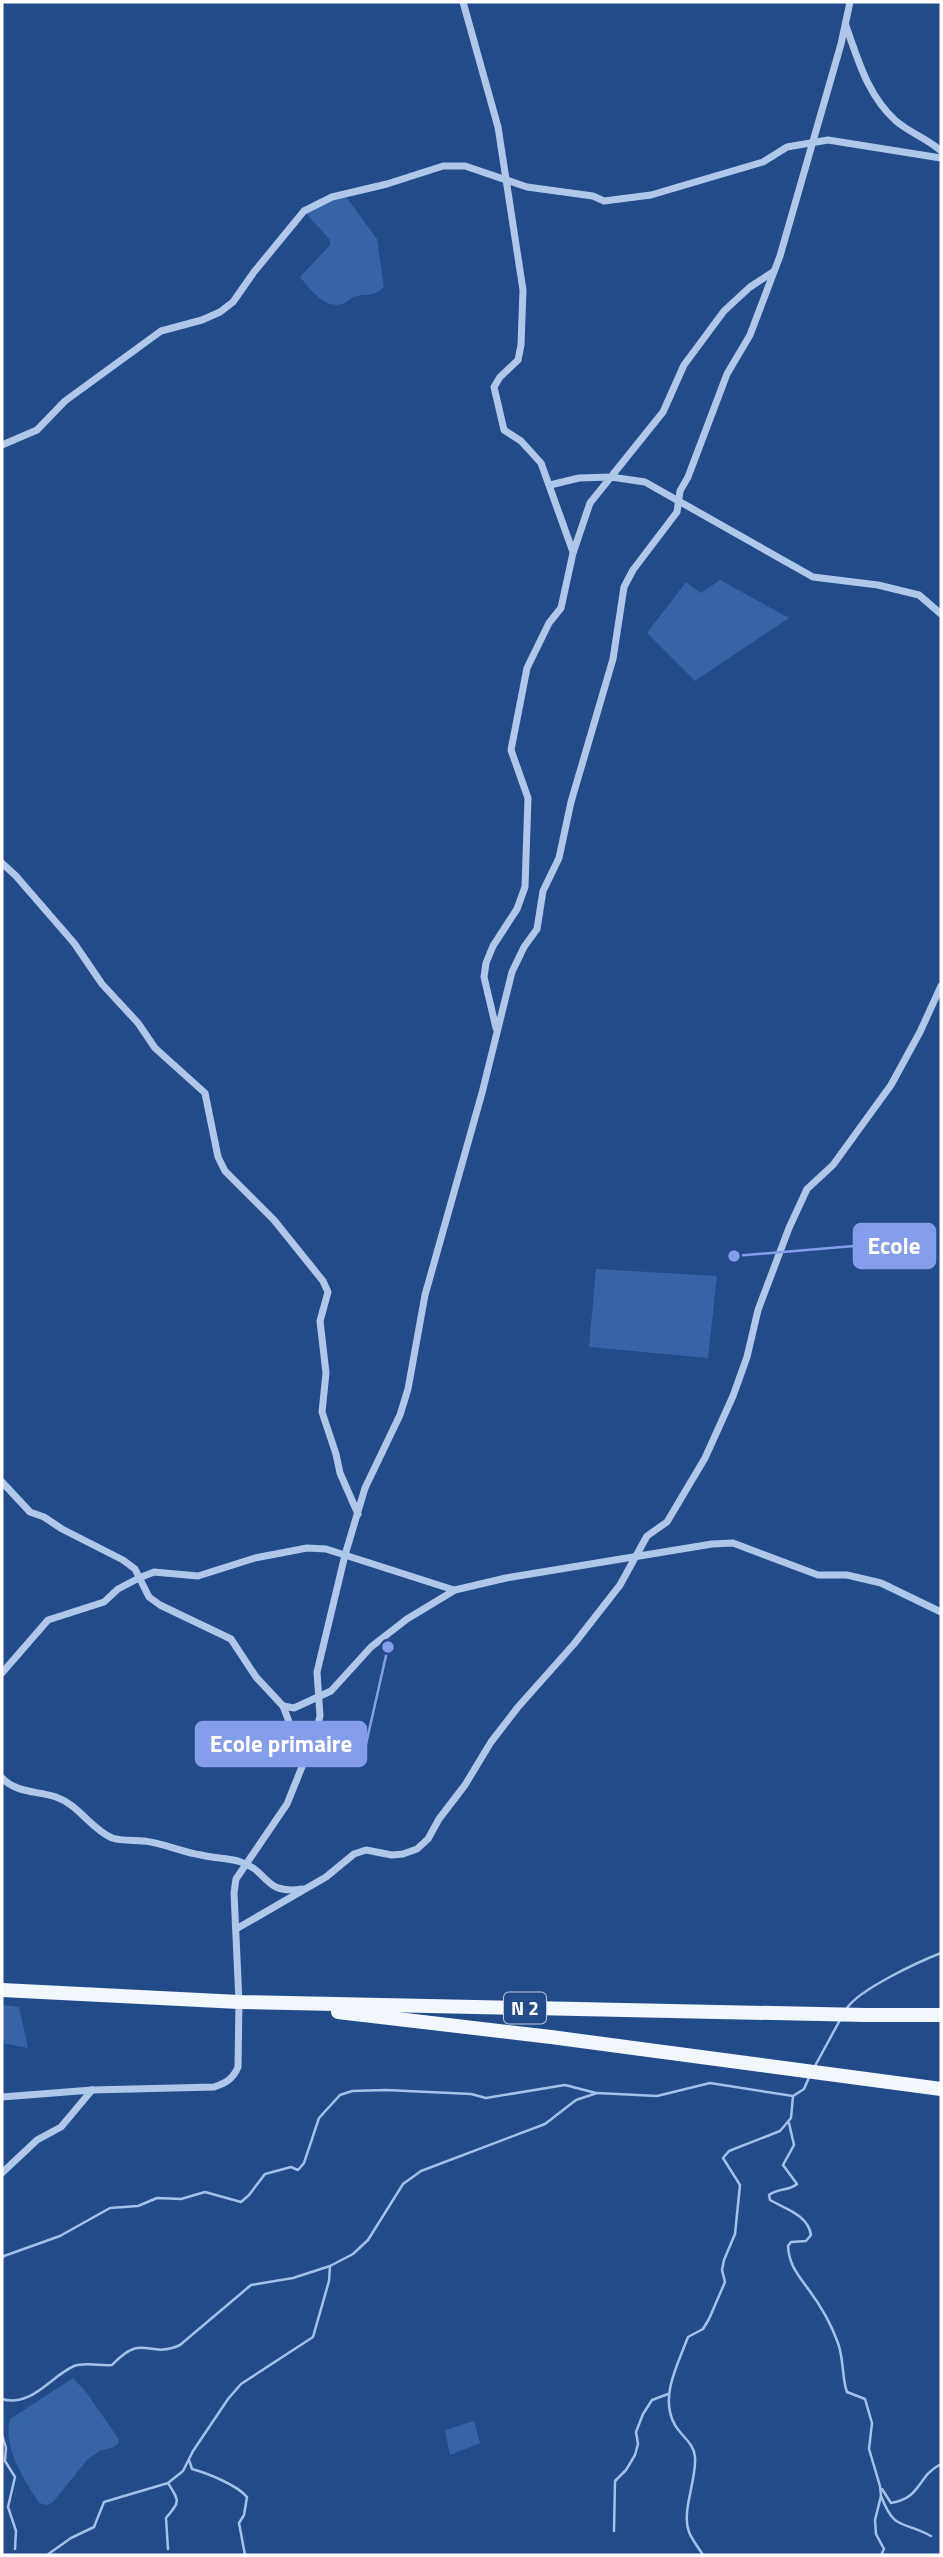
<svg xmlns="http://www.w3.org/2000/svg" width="943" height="2557" font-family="'Titillium Web',sans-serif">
<rect width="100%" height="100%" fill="#224b8a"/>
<g fill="#3664a7">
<path d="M344,194l33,45 7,48c-13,12 -16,5 -30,10 -3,1 -6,4 -9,6 -20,8 -34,-13 -45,-26l30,-32v-5l-26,-29z"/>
<polygon points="720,580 789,618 695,681 647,633 686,582 701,593"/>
<polygon points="596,1269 717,1276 708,1358 589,1347"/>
<polygon points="2,2005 19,2007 28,2048 2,2043"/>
<path d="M73,2378l13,14 32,46 1,5 -5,4 -14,4 -13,9 -34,42 -6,3 -8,-2c-14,-22 -37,-57 -29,-84z"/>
<polygon points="474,2421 480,2443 450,2455 445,2430"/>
</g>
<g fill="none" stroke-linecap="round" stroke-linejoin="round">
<g stroke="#a2c1eb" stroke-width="2.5">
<path d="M847,2008c13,-19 71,-46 94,-55"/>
<polyline points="815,2066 840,2020"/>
<path d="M789,2123l5,22 -11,20 14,19c-8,7 -19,4 -28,11l1,5c16,9 38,15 41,35l-5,6 -15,1 -3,4c1,19 10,29 21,44 11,15 23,36 29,53 6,16 4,37 9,49l18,7 7,24 -3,26 11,37 1,10 -6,24 1,14 8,15 -3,6"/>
<polyline points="2,2259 4,2256 60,2236 110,2208 138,2206 157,2198 181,2199 205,2192 241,2202 249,2195 265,2174 291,2167 298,2170 304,2163 319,2118 340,2095 352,2091 386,2090 471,2094 486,2098 565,2085 596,2093"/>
<path d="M2,2399c29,9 49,-23 72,-33 10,-4 26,0 38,-1 32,-34 35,-5 68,-20l71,-60 42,-7 37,-12 23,-12 15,-14 35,-56 18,-13 124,-47 31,-24 21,-7 60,3 53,-13 83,13 11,-7 6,-14"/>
<polyline points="2,2435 6,2448 5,2461 15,2477 8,2507 16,2531 15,2549"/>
<path d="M189,2460l3,9c15,4 45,16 55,28l-3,18 -5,8 6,32"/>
<path d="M168,2483c12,19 12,18 -2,35l2,31"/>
<path d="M882,2489l9,14c32,-6 25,-26 50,-39"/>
<path d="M881,2496c14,36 21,24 50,40"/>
<polyline points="614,2531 615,2481 626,2470 635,2455 638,2444 636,2432 643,2414 652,2400 668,2394"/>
<polyline points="47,2555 71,2538 94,2527 104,2502 168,2483 183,2471 193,2451 228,2399 241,2384 313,2337 329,2281 330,2266"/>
<path d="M703,2555c-4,-7 -11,-15 -14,-23 -8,-20 8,-53 6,-75 -1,-14 -14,-21 -20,-32 -16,-27 3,-61 13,-88l15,-8 6,-10 16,-37 -3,-12 2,-10 11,-26 5,-49 -17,-27 6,-7 51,-20 11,-13 2,-22"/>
</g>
<g stroke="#aec7ea" stroke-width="7">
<polyline points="463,2 498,127 523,290 521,345 518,360 500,377 494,387 504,430 521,441 541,463 573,552"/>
<path d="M846,26c12,34 22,70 50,95 14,12 32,18 45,30"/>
<polyline points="2,445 37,430 65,401 161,331 202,320 220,312 233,302 254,272 304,211 332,197 387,184 443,166 465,166 527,187 593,196 604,201 651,195 763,162 787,147 828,140 941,158"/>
<polyline points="550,485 579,478 611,477 645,482 813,577 878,585 919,595 941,614"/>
<polyline points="2,863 16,876 74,943 102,984 138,1023 155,1048 205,1093 218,1157 225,1171 274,1220 323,1281 328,1292 320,1321 326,1373 322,1412 336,1454 340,1473 358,1514"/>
<polyline points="496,1028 484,977 486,963 493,946 517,909 525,887 528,798 511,750 527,668 549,623 561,608 573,553 590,503 663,412 684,365 724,311 750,287 773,272"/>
<polyline points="2,1482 30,1512 44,1517 62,1529 123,1560 135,1569 149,1597 160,1605 231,1639 256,1677 283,1706 294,1708 331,1691 371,1647 407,1619 455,1590 506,1578 712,1544 733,1543 818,1575 847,1575 881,1583 941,1612"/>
<polyline points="2,1673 48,1620 104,1602 118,1589 139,1578 154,1572 198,1576 255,1558 307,1548 326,1549 454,1590"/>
<polyline points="283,1706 304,1761"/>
<path d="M2,1778c14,15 36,13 54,19 23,8 34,31 56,41 9,3 22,2 32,3 19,2 38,11 57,14 12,3 25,3 37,6 32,9 24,34 64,28"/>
<polyline points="236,1929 326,1877 354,1854 366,1850 392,1855 403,1854 417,1849 428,1839 439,1819 465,1785 491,1742 518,1707 574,1644 620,1585 647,1536 667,1522 705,1458 733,1396 747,1357 758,1310 789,1228 807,1189 833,1165 891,1085 920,1032 941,986"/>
<path d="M2,2097l90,-7 122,-3c12,-4 19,-8 24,-20l1,-65 -5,-109 2,-14 51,-75 29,-72 4,-16 -3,-44 28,-117 20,-67 35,-73 8,-26 17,-94 57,-202 30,-121 12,-25 13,-18 6,-38 16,-33 12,-56 42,-143 11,-72 9,-17 44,-58 3,-21 8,-14 39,-103 23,-39 30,-79 61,-212 9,-42"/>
<polyline points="2,2173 37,2140 61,2127 92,2090"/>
</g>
<g stroke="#f2f7fe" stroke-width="14">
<polyline points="2,1990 239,2002 865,2015 941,2015"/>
<polyline points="338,2012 551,2037 941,2089"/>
</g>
</g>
<g text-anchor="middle" stroke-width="5" stroke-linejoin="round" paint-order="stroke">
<rect fill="#224b8a" stroke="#bdc9dc" stroke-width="2" x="504" y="1992.5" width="42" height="31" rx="5"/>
<g font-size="19" font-weight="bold" fill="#fff">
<text x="525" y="2015">N 2</text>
</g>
</g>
<path fill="none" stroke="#839eea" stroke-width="2.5" d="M734 1256L854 1246M388 1647L366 1744"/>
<g fill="#839eea" stroke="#224b8a" stroke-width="2.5">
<circle cx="734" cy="1256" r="7"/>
<circle cx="388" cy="1647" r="7"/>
</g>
<g fill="#839eea" stroke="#839eea" stroke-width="2.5">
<rect x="854" y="1224" width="81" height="44" rx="7"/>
<rect x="196" y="1722" width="170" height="44" rx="7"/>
</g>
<g font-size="23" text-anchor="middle" font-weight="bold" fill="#fff">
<text x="894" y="1254">Ecole</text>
<text x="281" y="1752">Ecole primaire</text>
</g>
<rect width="943" height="2557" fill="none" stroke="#ffffff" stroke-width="7"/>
</svg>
